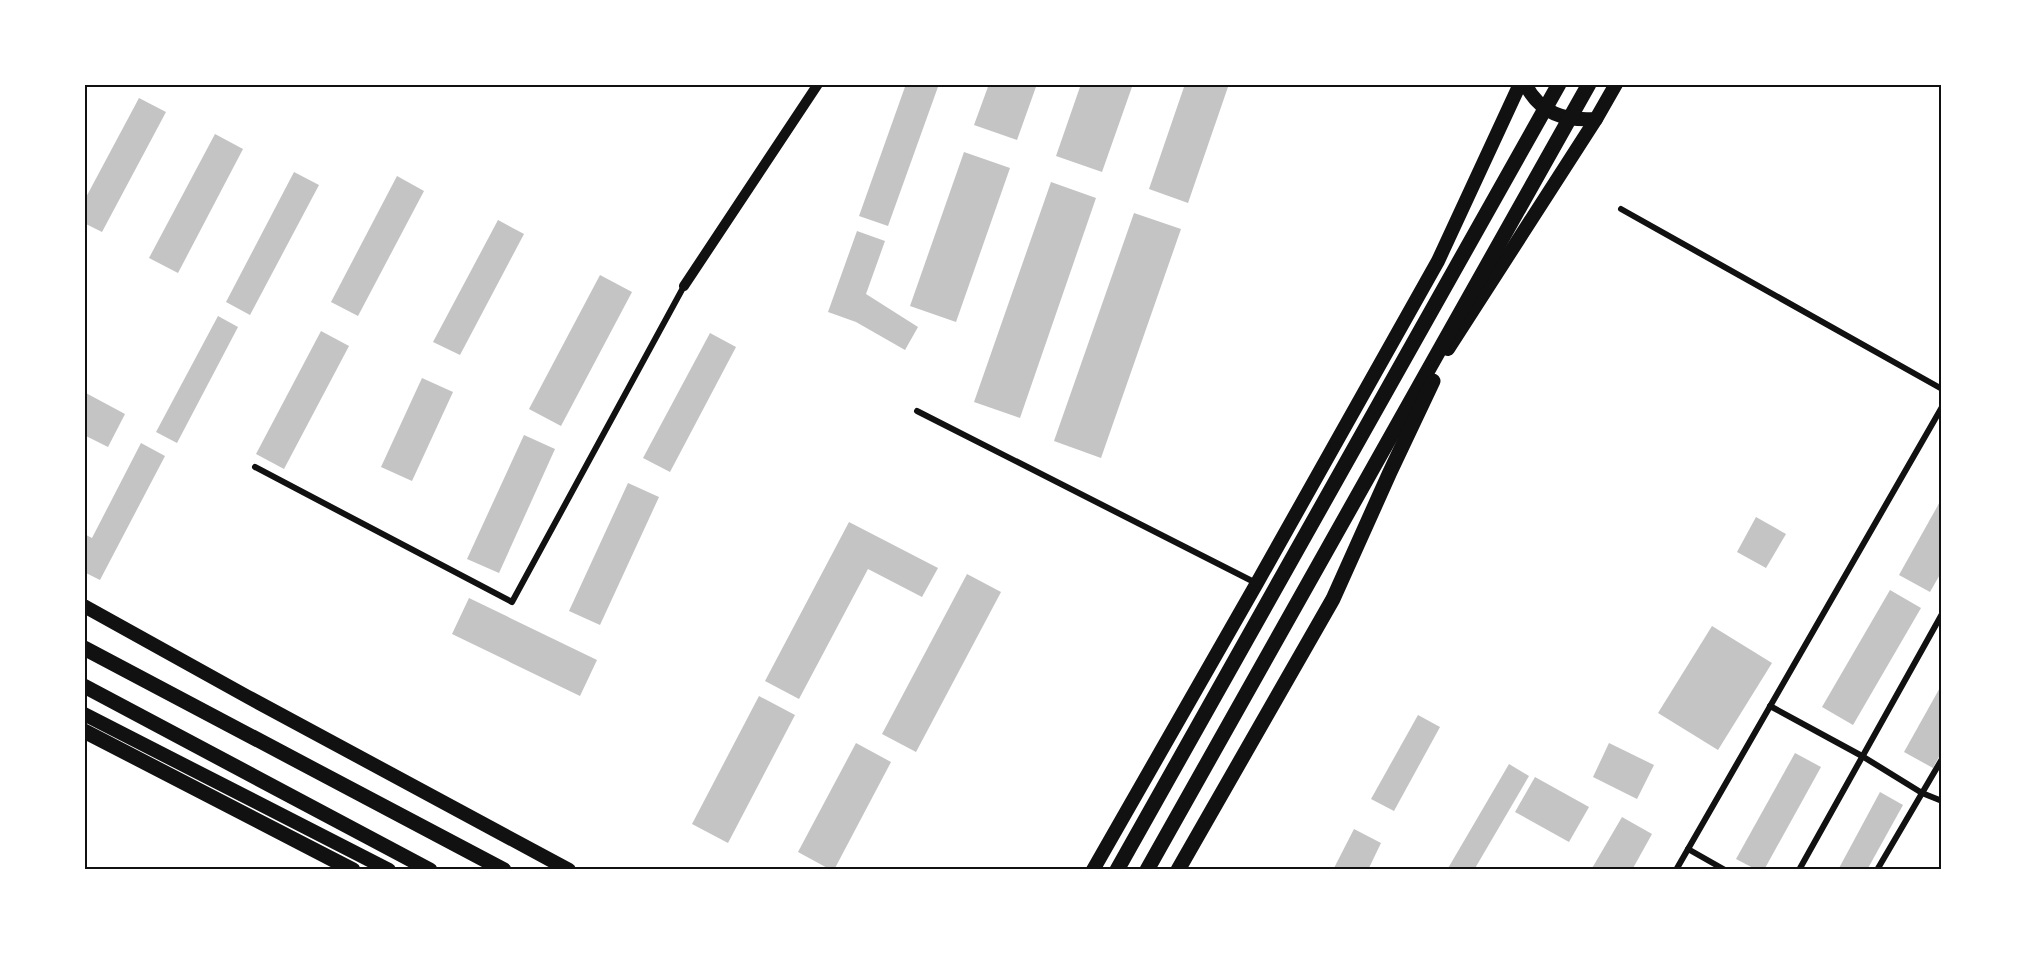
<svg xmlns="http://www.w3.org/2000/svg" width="2026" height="954" font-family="'Work Sans',sans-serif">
<rect width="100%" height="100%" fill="#fff"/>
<g fill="#c4c4c4">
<polygon points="906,84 939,84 888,226 859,216"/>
<polygon points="989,84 1037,84 1017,140 974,125"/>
<polygon points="1081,84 1133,84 1102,172 1056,156"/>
<polygon points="1185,84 1229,84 1188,203 1149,189"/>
<polygon points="139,98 166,112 102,232 84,223 84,201"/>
<polygon points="215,134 243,149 178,273 149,258"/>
<polygon points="964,152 1010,168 956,322 910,306"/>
<polygon points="294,172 319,185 250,315 226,302"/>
<polygon points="397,176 424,191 358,316 331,302"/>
<polygon points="1051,182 1096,198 1020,418 974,402"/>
<polygon points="1134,213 1181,229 1101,458 1054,441"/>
<polygon points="498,220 524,234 460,355 433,342"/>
<polygon points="857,231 885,241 866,294 918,327 905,350 856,322 828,312"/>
<polygon points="600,275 632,292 561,426 529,409"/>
<polygon points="218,316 238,327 177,443 156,432"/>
<polygon points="321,331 349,346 284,469 256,454"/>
<polygon points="710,333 736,347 670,472 643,458"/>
<polygon points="422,378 453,392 412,481 381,467"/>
<polygon points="84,392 125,414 108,447 84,435"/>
<polygon points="524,435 555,449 499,573 467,559"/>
<polygon points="141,443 165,456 100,580 84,572 84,534 92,538"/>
<polygon points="628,483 659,497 600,625 569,611"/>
<polygon points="1942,498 1942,571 1930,592 1899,575"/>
<polygon points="1756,517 1786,534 1766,568 1737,552"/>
<polygon points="849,522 938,568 922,597 868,569 799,699 765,681"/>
<polygon points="967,574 1001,592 916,752 882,734"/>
<polygon points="1890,590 1921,608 1853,725 1822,707"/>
<polygon points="469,598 597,660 580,696 452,634"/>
<polygon points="1712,626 1772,663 1718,750 1658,713"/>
<polygon points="1942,684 1942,751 1933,768 1904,752"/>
<polygon points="759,696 795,715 728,843 692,824"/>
<polygon points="1418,715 1440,727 1394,811 1371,799"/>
<polygon points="856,743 891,762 834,870 831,870 798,852"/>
<polygon points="1609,743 1654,765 1637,799 1593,777"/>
<polygon points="1795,753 1821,767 1764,870 1757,870 1736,859"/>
<polygon points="1509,764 1529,776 1474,870 1447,870"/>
<polygon points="1535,777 1589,807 1569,842 1515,812"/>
<polygon points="1880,792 1903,805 1867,870 1838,870"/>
<polygon points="1622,817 1652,834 1632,870 1591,870"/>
<polygon points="1354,829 1381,843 1368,870 1333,870"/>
</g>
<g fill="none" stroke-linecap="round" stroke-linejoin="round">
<g stroke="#111" stroke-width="6">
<polyline points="1621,209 1942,389"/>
<polyline points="917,411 1256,583"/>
<polyline points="255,467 512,602 684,286"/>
<polyline points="1770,706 1862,756 1922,793 1942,801"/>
<polyline points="1688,849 1725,870"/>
<polyline points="1676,870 1942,407"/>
<polyline points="1799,870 1942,614"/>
<polyline points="1877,870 1942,759"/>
</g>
<polyline stroke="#111" stroke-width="10" points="684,286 818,84"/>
<g stroke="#111" stroke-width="14">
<path d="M1525,84c16,30 39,37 71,35"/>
<polyline points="1448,349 1596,119 1616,84"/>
<polyline points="84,606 248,697 569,870"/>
<polyline points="84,714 389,870"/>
<polyline points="1093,870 1257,583 1438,261 1520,84"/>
</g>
<g stroke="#111" stroke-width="15">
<polyline points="84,648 504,870"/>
<polyline points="84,686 430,870"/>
<polyline points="84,731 353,870"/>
<polyline points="1117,870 1559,84"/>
<polyline points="1147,870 1589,84"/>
<polyline points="1178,870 1333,599 1390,472 1433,381"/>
</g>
</g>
<rect width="2026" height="954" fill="none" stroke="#ffffff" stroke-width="171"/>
<rect x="86" y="86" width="1854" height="782" fill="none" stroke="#111" stroke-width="2"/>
</svg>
